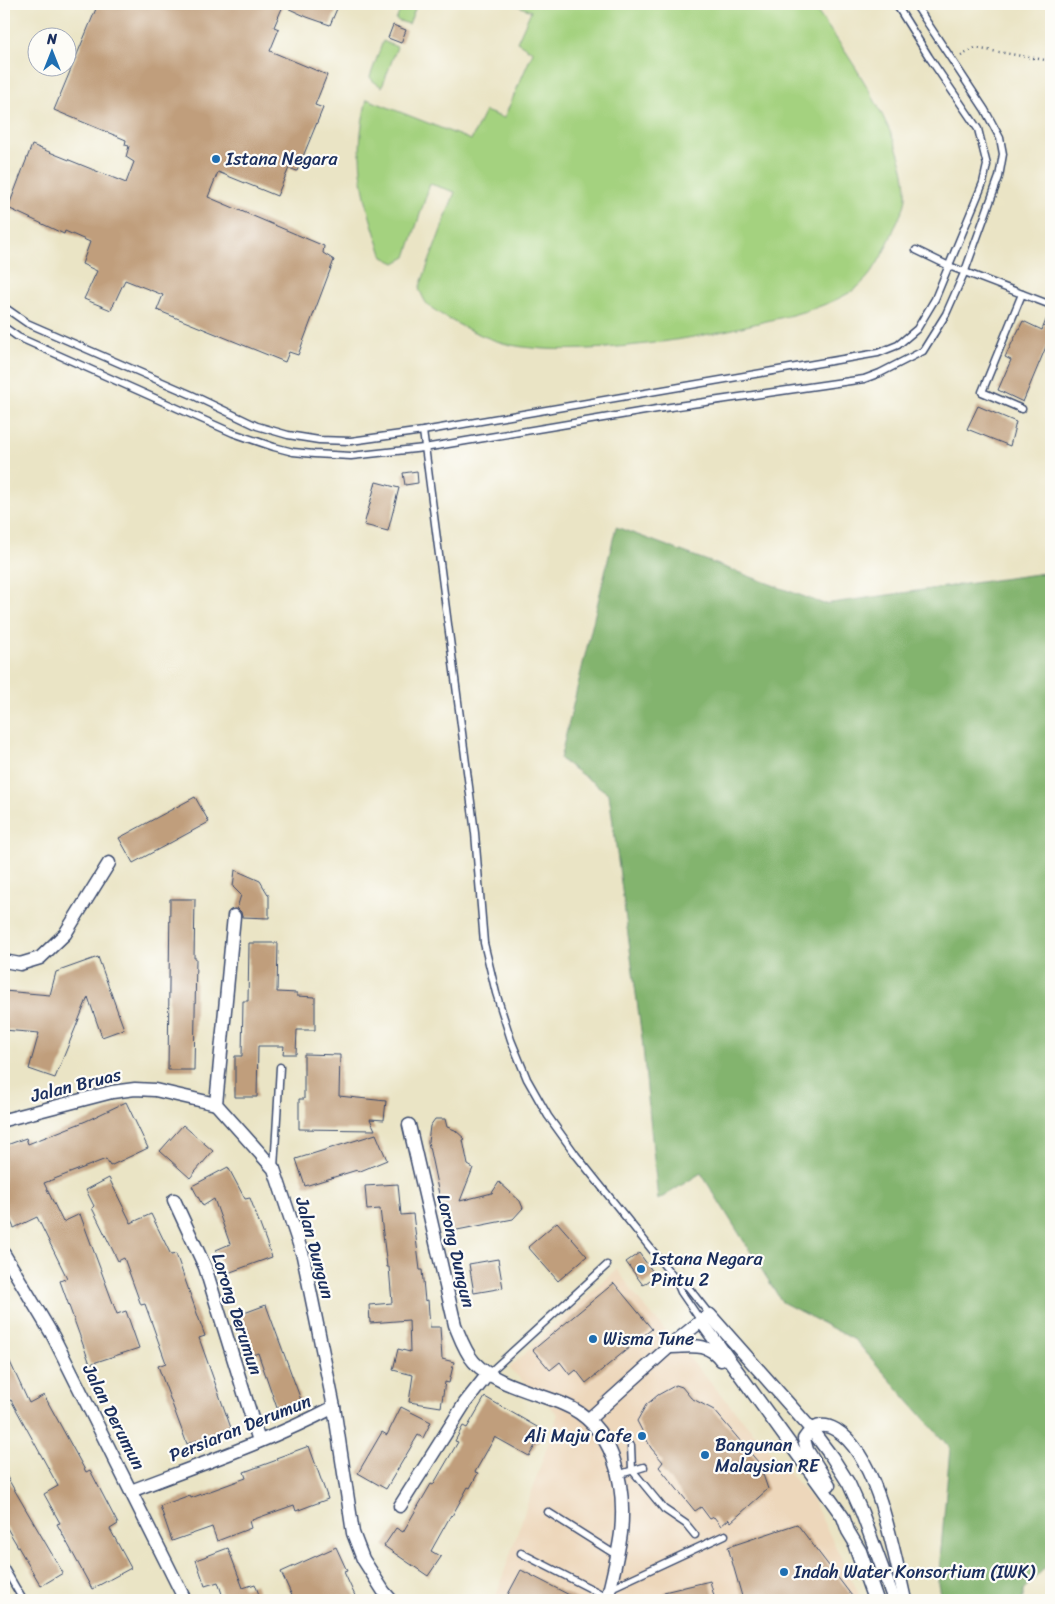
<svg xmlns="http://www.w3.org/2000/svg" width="1055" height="1604" font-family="Sriracha,sans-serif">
<rect width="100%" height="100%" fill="#fdfcf7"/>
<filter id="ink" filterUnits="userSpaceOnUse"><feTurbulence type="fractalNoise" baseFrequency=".02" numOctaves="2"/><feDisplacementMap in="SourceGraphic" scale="10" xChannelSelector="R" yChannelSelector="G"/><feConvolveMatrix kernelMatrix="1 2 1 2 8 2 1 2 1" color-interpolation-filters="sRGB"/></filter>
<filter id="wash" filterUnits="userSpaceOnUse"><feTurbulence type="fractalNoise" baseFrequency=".0096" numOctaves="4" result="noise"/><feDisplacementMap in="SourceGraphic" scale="20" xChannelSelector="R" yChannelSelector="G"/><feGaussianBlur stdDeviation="1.12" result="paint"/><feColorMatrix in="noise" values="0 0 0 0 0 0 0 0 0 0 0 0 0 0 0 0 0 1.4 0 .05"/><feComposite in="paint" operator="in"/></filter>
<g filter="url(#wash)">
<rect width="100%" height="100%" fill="#eae4c5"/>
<polygon fill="#edd7bb" points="617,1269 638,1299 813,1501 862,1600 504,1600 496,1596 558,1414 509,1368"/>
<g fill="#a4d27f" stroke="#60806e">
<polygon points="403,4 417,4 409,24 396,20"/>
<path d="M514,4h297c33,42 98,138 95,192 0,9 -5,18 -9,26 -11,26 -23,57 -48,71 -28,16 -60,23 -91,30 -50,13 -101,21 -152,25 -32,2 -64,3 -95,-3 -24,-5 -63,-24 -82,-39 -5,-4 -7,-12 -10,-17l36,-97 -25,-8 -24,73 -11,6 -12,-6c-20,-57 -31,-98 -16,-158l104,41 14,-29 19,7 29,-66 -16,-10 14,-31z"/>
<polygon points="383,41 397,47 382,87 373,81 370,77"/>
</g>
<polygon fill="#83b46e" stroke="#4f7266" points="616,527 824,604 1051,572 1051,1562 1023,1590 1023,1600 941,1600 938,1583 950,1448 855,1340 782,1302 701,1173 658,1200 642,1038 609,794 560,759"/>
<g id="blocks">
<g fill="#c09e7c">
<polygon points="98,4 339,4 330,25 307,17 283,6 274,27 279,29 270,51 327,75 315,105 323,108 297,171 289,168 277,196 218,172 208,197 324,246 323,253 334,260 298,355 289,352 285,362 157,310 163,295 125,280 111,310 84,299 97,271 82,264 90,242 65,231 64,234 8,208 32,145 126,183 134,162 126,157 129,146 125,145 126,140 54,110"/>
<polygon points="393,25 406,30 401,43 388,38"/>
<polygon points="1050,310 1051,343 1048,342 1023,402 998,390 1011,360 1005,357 1023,321 1042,330"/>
<polygon points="978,406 1016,422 1010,446 967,429"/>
<polygon points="417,471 418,483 405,485 403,473"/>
<polygon points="376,482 399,488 388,531 364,525"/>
<polygon points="195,797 209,822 133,863 119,838"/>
<polygon points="235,870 260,881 269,896 269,918 242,917 241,912 237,908 241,895 233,887"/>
<polygon points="170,899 195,899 194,958 196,958 194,1070 168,1070"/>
<polygon points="249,943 278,943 277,992 297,993 297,996 315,997 315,1030 297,1030 296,1054 283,1054 284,1046 258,1046 257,1097 235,1097 235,1056 242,1056 243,1001 248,1001"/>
<polygon points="98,957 124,1029 102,1037 88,997 55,1078 29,1069 39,1033 4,1030 4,991 50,995 56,972"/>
<polygon points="304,1054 340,1055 339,1096 386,1101 384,1120 370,1119 375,1130 299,1129 299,1099 304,1099"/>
<polygon points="126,1102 148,1148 110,1166 106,1159 44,1183 63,1222 80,1214 117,1314 126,1311 139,1348 90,1364 60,1281 67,1278 37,1217 14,1228 4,1207 4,1146 26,1138 28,1144 86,1121"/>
<polygon points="435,1119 445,1119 447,1127 455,1130 465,1139 463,1140 468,1165 473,1168 460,1201 492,1193 499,1182 520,1201 523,1208 513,1219 447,1232 428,1142 430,1126"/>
<polygon points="183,1125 213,1151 190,1178 160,1151"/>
<polygon points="376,1134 387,1160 358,1172 357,1170 305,1186 296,1159"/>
<polygon points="228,1167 245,1199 250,1198 272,1257 225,1274 216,1250 230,1244 214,1199 203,1206 192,1186"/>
<polygon points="109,1178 131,1223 151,1214 171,1255 176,1254 205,1336 199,1338 231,1428 187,1444 158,1366 166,1363 145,1304 141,1305 124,1258 118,1261 92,1208 94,1206 86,1190"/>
<polygon points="398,1184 401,1215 413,1214 420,1270 422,1270 425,1301 428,1300 430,1327 440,1327 442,1359 454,1362 449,1383 445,1382 441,1407 409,1402 413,1375 393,1370 398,1349 410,1352 409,1320 370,1323 369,1305 392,1303 389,1267 387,1267 380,1209 367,1210 365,1186"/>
<polygon points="557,1222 587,1256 558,1281 528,1247"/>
<polygon points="639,1253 656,1276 643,1285 626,1262"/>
<polygon points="498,1259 503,1288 474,1293 469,1264"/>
<polygon points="614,1283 652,1329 586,1383 576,1370 570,1375 560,1362 550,1370 533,1350"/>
<polygon points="266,1305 301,1400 277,1408 258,1353 250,1356 236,1316"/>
<polygon points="4,1349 29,1403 44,1395 86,1472 90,1470 118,1524 110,1529 131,1568 92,1589 57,1524 60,1523 44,1494 58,1486 11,1400 4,1403"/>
<polygon points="676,1385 682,1387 691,1398 714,1410 759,1463 768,1489 731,1522 729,1519 721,1526 714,1517 710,1519 701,1507 695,1511 659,1467 663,1462 651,1448 637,1421 646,1405 658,1395"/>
<polygon points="485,1397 544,1431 529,1456 495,1437 475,1472 478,1473 470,1488 468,1487 452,1516 451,1515 431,1551 441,1557 428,1576 384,1546 396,1528 403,1532 431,1484 433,1485 458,1442 455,1441 463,1426 467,1428"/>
<polygon points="401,1407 431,1422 423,1438 418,1435 386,1489 358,1473 382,1432 387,1435"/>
<polygon points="309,1446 328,1499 296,1511 294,1505 249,1521 251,1528 217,1541 212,1527 172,1541 160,1506 190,1495 191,1498 246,1478 244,1472 277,1460 276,1458"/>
<polygon points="4,1472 63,1573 41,1586 4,1523"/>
<polygon points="797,1524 855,1600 743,1600 728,1547"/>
<polygon points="336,1547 347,1571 344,1572 357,1600 294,1600 281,1572"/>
<polygon points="228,1548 243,1588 255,1584 261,1600 224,1600 218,1582 205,1586 196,1560"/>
<polygon points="521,1570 579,1600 505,1600"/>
<polygon points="710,1581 715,1600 666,1600 664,1592"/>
</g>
</g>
</g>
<g filter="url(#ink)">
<use href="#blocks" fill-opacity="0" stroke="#3a4a6d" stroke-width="1"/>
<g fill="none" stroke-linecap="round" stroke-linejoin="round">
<g stroke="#3a4a6d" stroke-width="9">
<g id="lane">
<polyline points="916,250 949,266 1051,305"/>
<polyline points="1022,294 982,392 1022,409"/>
<polyline points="4,307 27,323 192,395 257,426 288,435 319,440 351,441 423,431 878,353 898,345 917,329 935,299 983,183 987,165 978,129 929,57 896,4"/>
<polyline points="4,327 18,337 233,433 274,447 293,452 314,454 351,456 424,448 657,409 864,379 880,373 923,351 946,314 965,271 999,177 1003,154 1000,138 985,110 915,4"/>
<polyline points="423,431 475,833 484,943 496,993 511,1040 527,1079 548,1116 576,1155 676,1280 681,1292 701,1321"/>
<polyline points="274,1168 280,1067"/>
<polyline points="676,1280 688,1287 710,1315"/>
<polyline points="488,1374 607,1265"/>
<polyline points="631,1446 632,1470 664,1509 686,1524 695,1535"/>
<polyline points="617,1475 644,1467"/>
<polyline points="548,1512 616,1555"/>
<polyline points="852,1547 871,1600"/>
<polyline points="521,1553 607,1597"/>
<polyline points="4,1567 23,1600"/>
<polyline points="611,1588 725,1535"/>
</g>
</g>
<g stroke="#3a4a6d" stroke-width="15">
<g id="street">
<polyline points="234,916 216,1104 274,1169 303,1256 334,1407 353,1533 363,1559 384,1592 391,1600"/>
<polyline points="4,961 20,964 40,958 65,934 109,863"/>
<polyline points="4,1120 112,1092 135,1089 155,1090 216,1104"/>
<path d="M409,1125l46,200c5,12 10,27 19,37 20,22 63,31 89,42 51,21 63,79 58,129 -3,23 -9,45 -14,67"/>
<polyline points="174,1200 205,1267 259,1441"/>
<polyline points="4,1254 53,1336 185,1600"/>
<polyline points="701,1321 843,1517 848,1531 860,1551 877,1600"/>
<path d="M669,1347c21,0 38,-6 52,13"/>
<polyline points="589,1419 669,1347 701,1321 710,1315 811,1429 832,1457 849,1484 862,1513 894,1600"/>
<path d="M829,1485l-22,-35 -3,-11c8,-12 17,-18 32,-9 42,25 58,124 69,170"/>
<path d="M131,1491c68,-26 138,-50 203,-84"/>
<polyline points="400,1506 465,1403 488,1374"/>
</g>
</g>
<polyline stroke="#3a4a6d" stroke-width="2.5" stroke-dasharray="1 4" stroke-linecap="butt" points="961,56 975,48 1051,61"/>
<use href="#lane" stroke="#fff" stroke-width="6"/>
<use href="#street" stroke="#fff" stroke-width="12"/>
</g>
</g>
<g fill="#1f6fb2" stroke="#fdfcf7" stroke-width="2">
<circle cx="216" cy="159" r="5"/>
<circle cx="641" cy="1269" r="5"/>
<circle cx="593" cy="1339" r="5"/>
<circle cx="642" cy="1436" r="5"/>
<circle cx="705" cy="1455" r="5"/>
<circle cx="784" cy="1572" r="5"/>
</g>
<g text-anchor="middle" stroke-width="4.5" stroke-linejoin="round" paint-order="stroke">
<g font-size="18" fill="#1b2f5e" stroke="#fdfcf7" text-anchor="start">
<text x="226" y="165">Istana Negara</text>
<text x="651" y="1265">Istana Negara<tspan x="651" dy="21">Pintu 2</tspan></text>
<text x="603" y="1345">Wisma Tune</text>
<text x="632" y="1442" text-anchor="end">Ali Maju Cafe</text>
<text x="715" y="1451">Bangunan<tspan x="715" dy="21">Malaysian RE</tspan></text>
<text x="794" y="1578">Indah Water Konsortium (IWK)</text>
</g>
<g font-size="18" fill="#1b2f5e" stroke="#fdfcf7">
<text transform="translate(76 1085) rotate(-14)" y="6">Jalan Bruas</text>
<text transform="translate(315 1248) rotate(75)" y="6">Jalan Dungun</text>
<text transform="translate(456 1251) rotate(77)" y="6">Lorong Dungun</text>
<text transform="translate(237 1314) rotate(72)" y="6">Lorong Derumun</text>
<text transform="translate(114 1417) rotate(63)" y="6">Jalan Derumun</text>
<text transform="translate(240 1428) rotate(-22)" y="6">Persiaran Derumun</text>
</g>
</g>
<rect width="1055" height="1604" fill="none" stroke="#fdfcf7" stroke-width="20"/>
<g transform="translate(52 52)"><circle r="24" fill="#fdfcf7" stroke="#a3aaba"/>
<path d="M0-4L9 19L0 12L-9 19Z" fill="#1f6fb2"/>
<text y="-8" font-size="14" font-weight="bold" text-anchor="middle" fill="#1b2f5e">N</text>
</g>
</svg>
